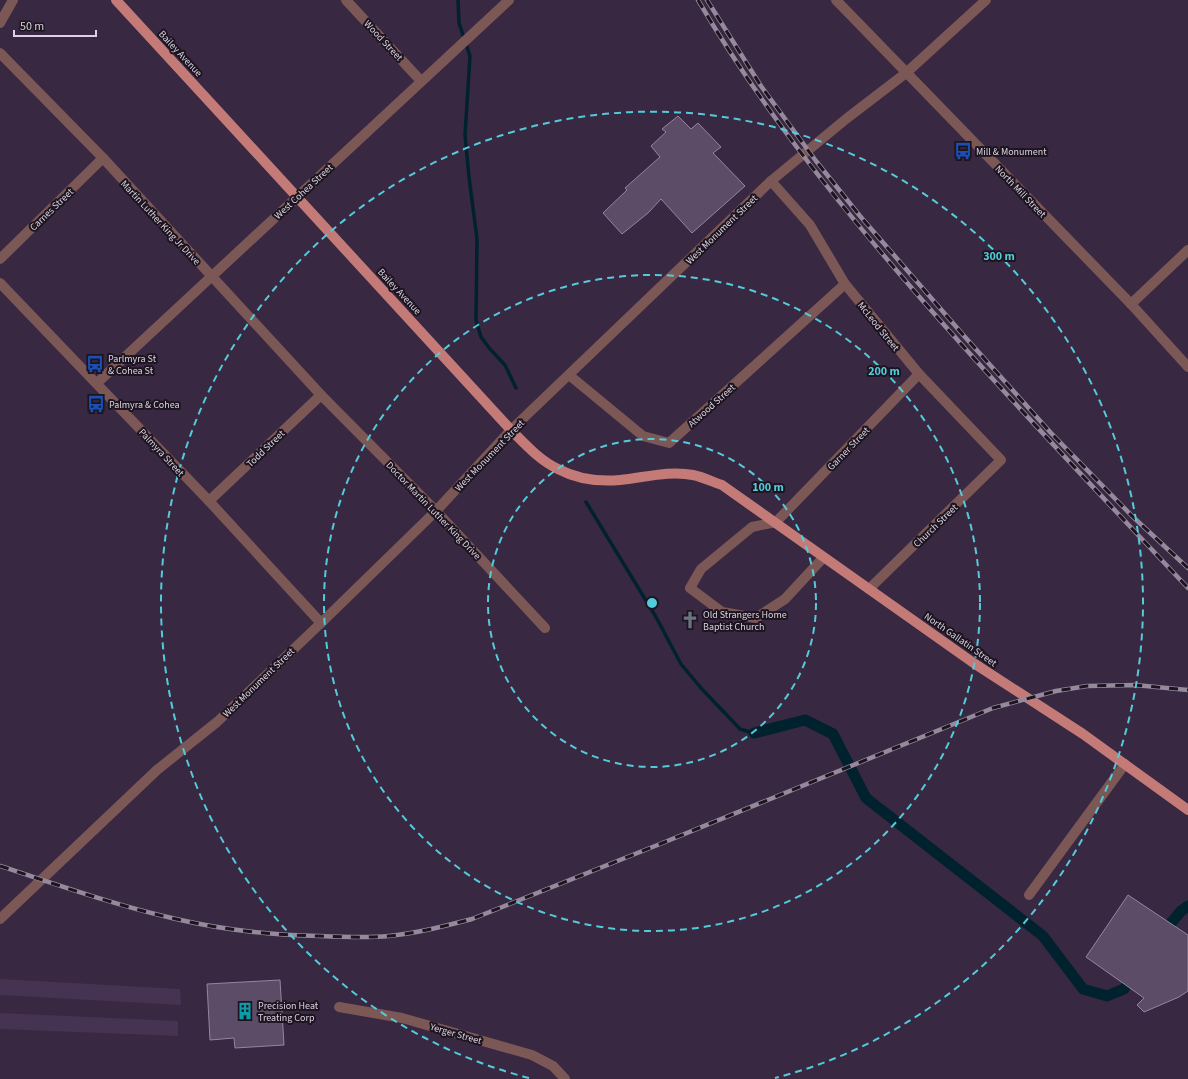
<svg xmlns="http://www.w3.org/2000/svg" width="1188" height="1079" font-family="'Source Sans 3',sans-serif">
<rect width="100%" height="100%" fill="#392842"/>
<g fill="#463351">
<polygon points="0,979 180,989 181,1005 0,995"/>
<polygon points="0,1013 178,1021 178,1036 0,1029"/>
</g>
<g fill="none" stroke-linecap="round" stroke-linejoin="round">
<g stroke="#00222f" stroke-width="3.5">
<polyline points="458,0 459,23 470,56 465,135 469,177 477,239 476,320 481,337 490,349 505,365 516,388"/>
<polyline points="586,502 656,617 681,664 701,688 740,729 754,733"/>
</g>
<g stroke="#00222f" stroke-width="11">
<polyline points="754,733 805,720 833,734 866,798 1043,936 1083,989 1107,996 1124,989 1135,973"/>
<polyline points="1162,934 1181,911 1188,906"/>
</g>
</g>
<g fill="#5d4c67" stroke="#9784a2">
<polygon points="678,116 691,129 698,123 721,147 713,153 745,186 692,233 661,199 648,213 622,234 603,213 627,190 625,188 660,157 651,146 666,132 662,129"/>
<polygon points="1128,895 1188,935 1188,991 1179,997 1144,1012 1137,1005 1144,998 1086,957"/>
<polygon points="280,980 284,1045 235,1048 234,1038 210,1040 207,984"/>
</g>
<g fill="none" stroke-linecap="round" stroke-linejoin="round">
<g stroke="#7b5755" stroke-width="10">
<polyline points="346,0 421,81"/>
<polyline points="836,0 1131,304 1188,367"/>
<polyline points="0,23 13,0"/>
<polyline points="0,53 103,158 321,395 436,511 545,628"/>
<polyline points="771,181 810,225 845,284 919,374 1001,460 869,589"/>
<polyline points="0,259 103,158"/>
<polyline points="0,283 209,501 321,623"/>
<polyline points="1131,304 1188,250"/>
<polyline points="569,375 643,436 669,443 845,284"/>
<polyline points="97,383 509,0"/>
<polyline points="209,501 321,395"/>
<polyline points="823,558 785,599 756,618 722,612 690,588 701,569 752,527 776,522 919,374"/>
<polyline points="1029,895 1125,764"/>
<polyline points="0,919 157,770 217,722 321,623 436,511 511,430 771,181 846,119 906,73 986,0"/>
<polyline points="339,1007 402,1018 532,1055 553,1066 565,1079"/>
</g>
<path stroke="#c47b78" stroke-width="10" d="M116,0l395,430c14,14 28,30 47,39 19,10 40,13 62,11 23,-2 49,-10 73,-5 10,2 20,7 29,10l253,179 108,70 105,76"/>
<g stroke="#96899d" stroke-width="4.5">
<g id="rail">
<path d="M698,0c62,106 138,201 218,293 88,101 181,198 272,295"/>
<polyline points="707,0 761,86 816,161 860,216 965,337 1051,433 1132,516 1188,568"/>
<path d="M0,866c58,19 117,40 176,53 47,11 96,16 144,17 23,1 46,2 69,0 29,-3 56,-10 83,-17l188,-75 333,-136 63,-17 31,-5 48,-1 53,5"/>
</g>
</g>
<use href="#rail" stroke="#1c1520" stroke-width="3" stroke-dasharray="9" stroke-linecap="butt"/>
</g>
<g fill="none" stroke="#53cbdb" stroke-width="2" stroke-dasharray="7 5">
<circle cx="652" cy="603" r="164"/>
<circle cx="652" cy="603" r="328"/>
<path d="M529 1078A491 491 0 1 1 775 1078"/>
</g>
<defs>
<g id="bus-bare" transform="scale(1.38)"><path d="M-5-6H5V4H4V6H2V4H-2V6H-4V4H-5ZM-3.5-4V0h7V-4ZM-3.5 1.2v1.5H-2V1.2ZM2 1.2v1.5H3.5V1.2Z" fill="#1a4fb4" stroke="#1c1520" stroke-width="2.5" paint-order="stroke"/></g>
<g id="church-bare" transform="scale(1.38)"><path d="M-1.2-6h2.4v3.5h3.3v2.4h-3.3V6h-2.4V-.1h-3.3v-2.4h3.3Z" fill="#6b7280" stroke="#1c1520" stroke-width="2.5" paint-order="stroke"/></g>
<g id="building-bare" transform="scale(1.38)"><path d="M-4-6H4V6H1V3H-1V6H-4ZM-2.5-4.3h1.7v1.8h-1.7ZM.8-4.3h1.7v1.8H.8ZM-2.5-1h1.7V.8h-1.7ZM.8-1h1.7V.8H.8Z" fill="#0f9aa8" stroke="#1c1520" stroke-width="2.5" paint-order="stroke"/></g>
</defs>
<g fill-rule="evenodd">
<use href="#bus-bare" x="963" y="151"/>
<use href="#bus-bare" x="95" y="364"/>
<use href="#bus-bare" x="96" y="404"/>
<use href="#church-bare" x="690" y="620"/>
<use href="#building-bare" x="245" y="1011"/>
</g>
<g text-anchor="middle" stroke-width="4" stroke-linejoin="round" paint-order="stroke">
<g font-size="10" fill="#dcd2e2" stroke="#1c1520">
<text transform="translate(384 40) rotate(47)" y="4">Wood Street</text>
<text transform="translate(181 53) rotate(47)" y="4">Bailey Avenue</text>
<text transform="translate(303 191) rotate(-43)" y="4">West Cohea Street</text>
<text transform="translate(1021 191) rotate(46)" y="4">North Mill Street</text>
<text transform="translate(51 209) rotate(-44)" y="4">Carnes Street</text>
<text transform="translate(161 222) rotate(47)" y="4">Martin Luther King Jr Drive</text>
<text transform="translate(721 229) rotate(-44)" y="4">West Monument Street</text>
<text transform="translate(400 291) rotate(47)" y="4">Bailey Avenue</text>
<text transform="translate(879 326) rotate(51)" y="4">McLeod Street</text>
<text transform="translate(711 405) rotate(-42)" y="4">Atwood Street</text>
<text transform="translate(265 448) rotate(-44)" y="4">Todd Street</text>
<text transform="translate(848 448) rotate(-46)" y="4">Garner Street</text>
<text transform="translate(162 452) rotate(47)" y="4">Palmyra Street</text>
<text transform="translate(489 455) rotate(-46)" y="4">West Monument Street</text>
<text transform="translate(434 510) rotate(46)" y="4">Doctor Martin Luther King Drive</text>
<text transform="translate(935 525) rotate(-44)" y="4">Church Street</text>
<text transform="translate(961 639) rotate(35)" y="4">North Gallatin Street</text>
<text transform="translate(258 682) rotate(-44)" y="4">West Monument Street</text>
<text transform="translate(456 1033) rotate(16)" y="4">Yerger Street</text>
</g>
<g font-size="10" fill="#dcd2e2" stroke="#1c1520" text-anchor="start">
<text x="976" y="155">Mill &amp; Monument</text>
<text x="108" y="362">Parlmyra St<tspan x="108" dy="12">&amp; Cohea St</tspan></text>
<text x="109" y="408">Palmyra &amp; Cohea</text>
<text x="703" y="618">Old Strangers Home<tspan x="703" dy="12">Baptist Church</tspan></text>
<text x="258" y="1009">Precision Heat<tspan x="258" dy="12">Treating Corp</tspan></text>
</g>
</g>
<circle cx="652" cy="603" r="6" fill="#53cbdb" stroke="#1c1520" stroke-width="2"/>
<g font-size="12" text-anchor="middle" font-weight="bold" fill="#53cbdb" stroke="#1c1520" stroke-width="4" stroke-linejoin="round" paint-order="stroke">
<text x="999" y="260">300 m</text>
<text x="884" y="375">200 m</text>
<text x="768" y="491">100 m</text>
</g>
<path d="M14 30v6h82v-6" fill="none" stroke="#dcd2e2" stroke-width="2"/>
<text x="20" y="30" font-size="12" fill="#dcd2e2" stroke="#1c1520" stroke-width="3" paint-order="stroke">50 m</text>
</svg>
